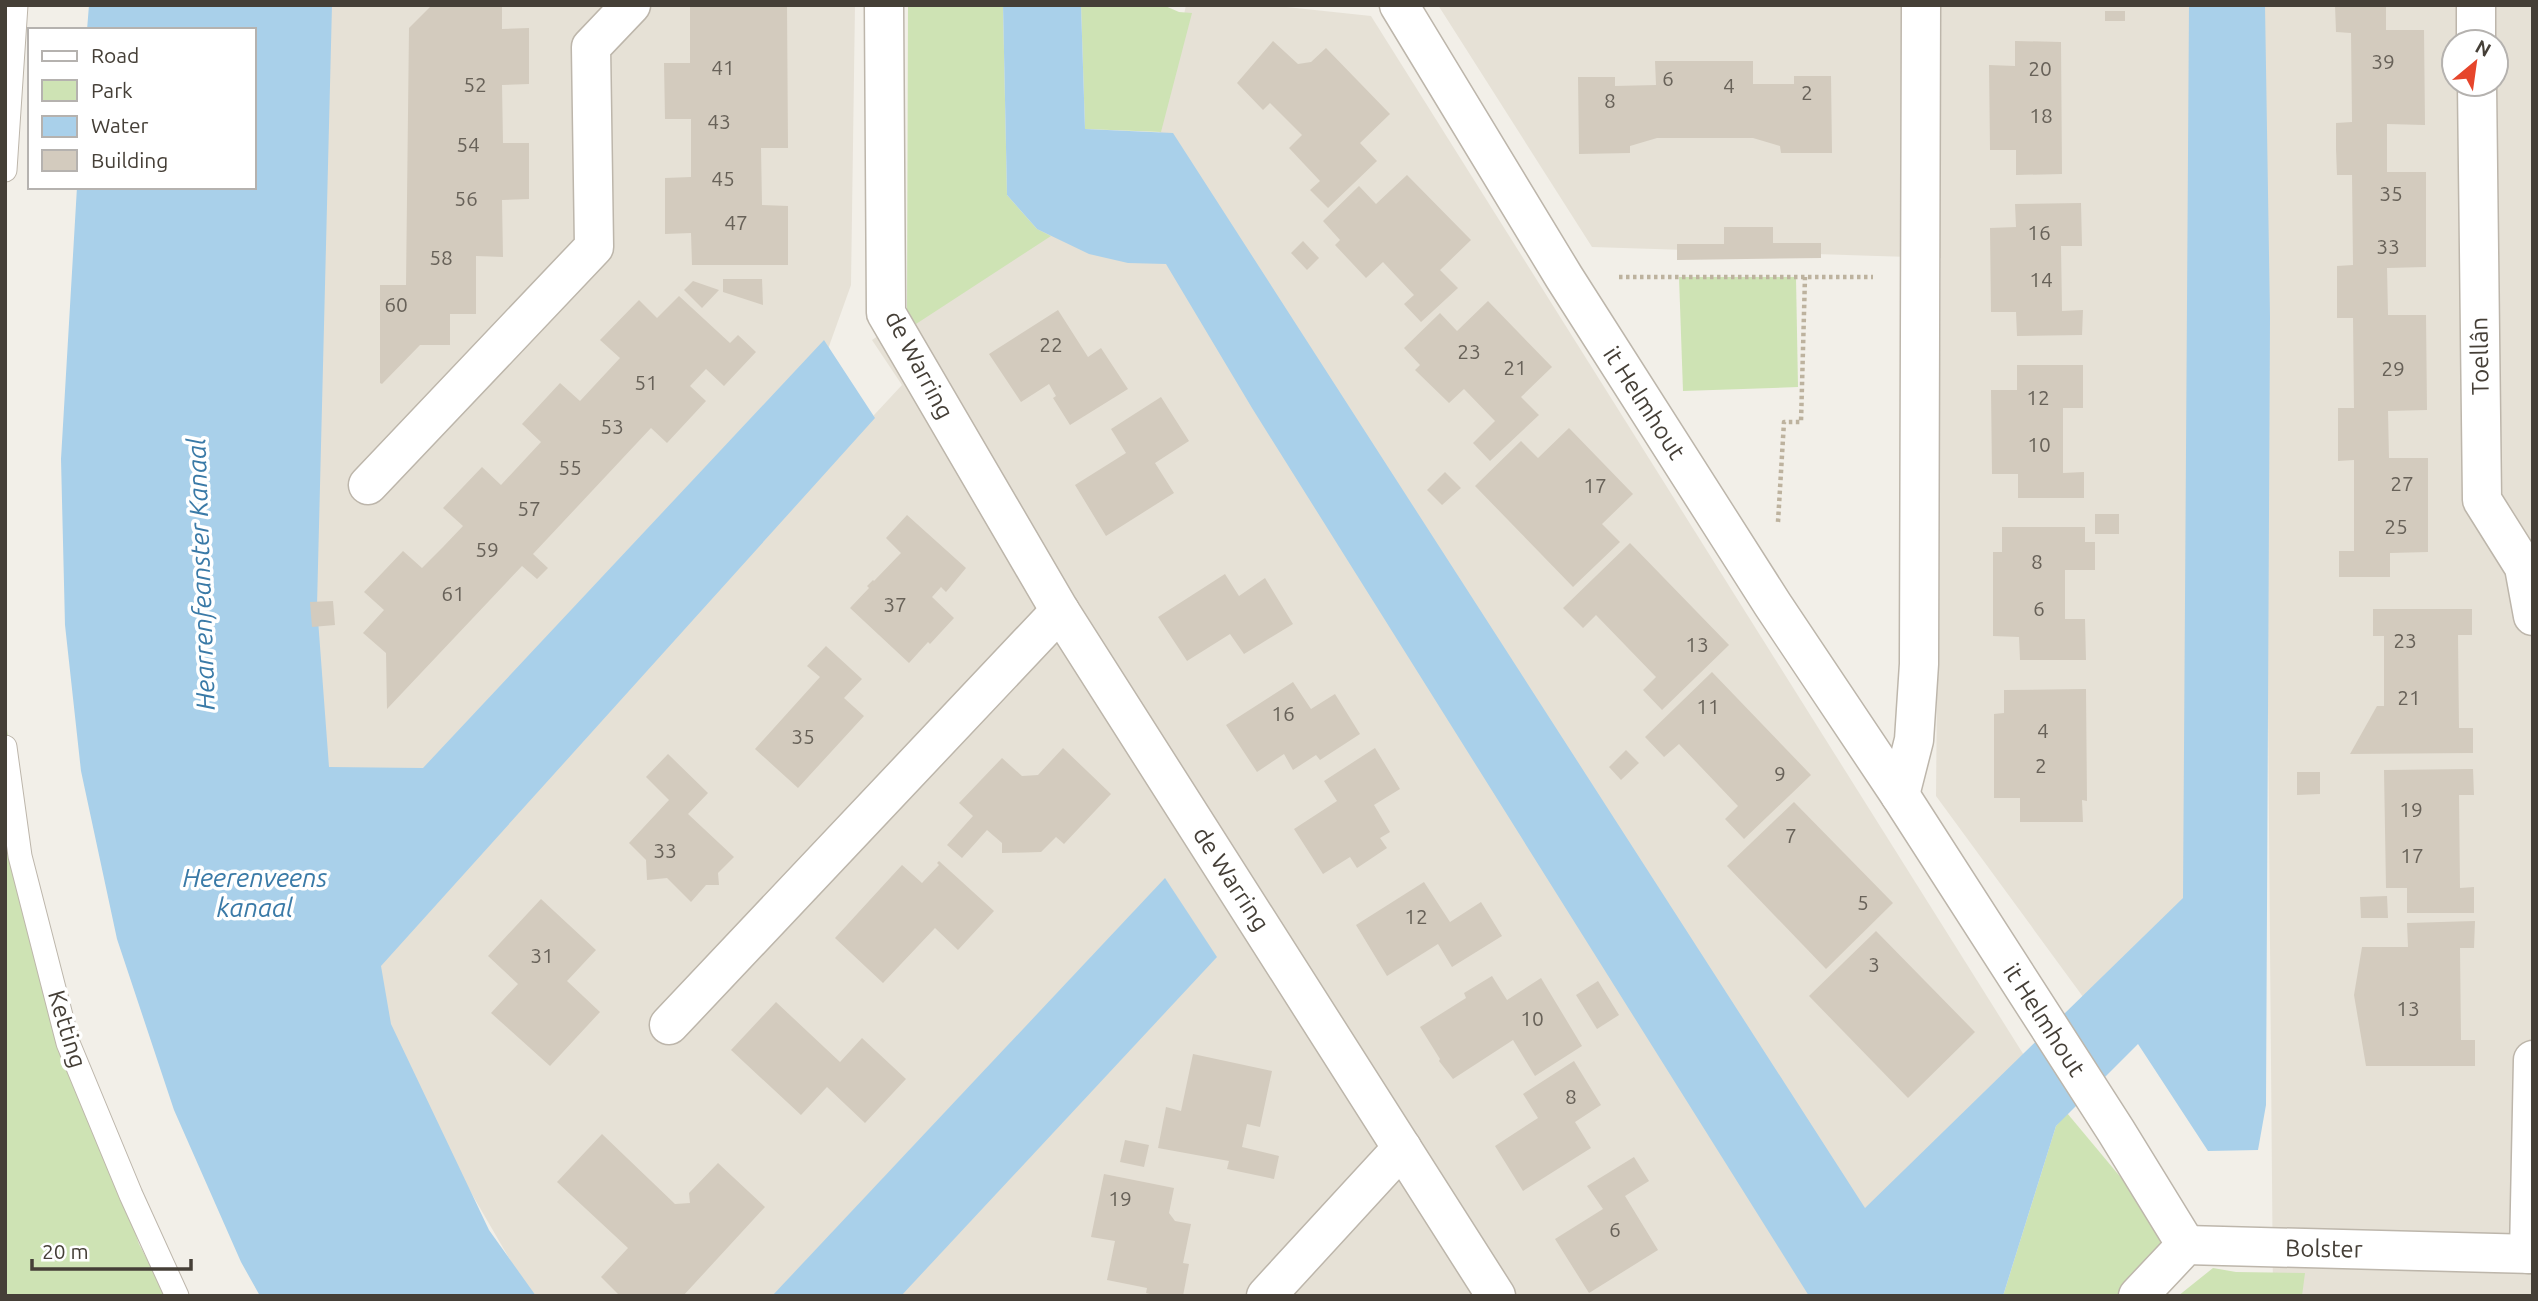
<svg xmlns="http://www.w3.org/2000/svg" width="2538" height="1301" font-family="Ubuntu,sans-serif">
<rect width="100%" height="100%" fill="#f2efe8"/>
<g fill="#e6e1d6" fill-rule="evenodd">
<polygon points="322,5 855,5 851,285 823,363 447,775 329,775 303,613"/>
<polygon points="1186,5 1268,5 1371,16 2027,1060 1862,1218 1157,145"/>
<polygon points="1438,5 2200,5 2195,901 2089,1005 1936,796 1941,258 1592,247"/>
<path d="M2262,5h271v1291h-260zM2454,42h42v42h-42z"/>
<polygon points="1048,221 1173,253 1878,1296 531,1296 375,1027 360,967 902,385 872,340"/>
</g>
<g fill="#cee3b4">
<polygon points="908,5 1003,5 1007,195 1037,229 1051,236 916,324 907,310"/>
<polygon points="1081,5 1163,5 1179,12 1192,13 1161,132 1085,129"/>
<polygon points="1679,277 1796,277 1798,387 1683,391"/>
<polygon points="5,717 21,820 86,1090 139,1244 166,1296 5,1296"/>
<polygon points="2067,1113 2148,1210 2169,1239 2121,1296 2003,1296 2056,1126"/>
<polygon points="2213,1268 2236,1272 2305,1273 2302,1296 2178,1296"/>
</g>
<g fill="#a9d0ea">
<polygon points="89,5 332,5 317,606 329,767 423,768 824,340 875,418 381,966 391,1024 489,1230 536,1296 260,1296 241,1262 174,1110 117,939 81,771 65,625 61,459 77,187 254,187 254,30 87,30"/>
<polygon points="1003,5 1081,5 1085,129 1173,133 1865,1208 2183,898 2189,5 2265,5 2270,317 2266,1105 2258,1150 2208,1151 2138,1044 2056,1126 2003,1296 1809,1296 1252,408 1166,264 1128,263 1089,254 1037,229 1007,195"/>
<polygon points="1165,878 1217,957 901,1296 772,1296"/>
</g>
<g fill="#d3cbbe">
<polygon points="432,5 502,5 502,29 529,28 529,84 502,85 503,143 529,143 529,199 502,200 503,257 476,256 476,314 450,314 450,345 420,345 382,384 380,383 380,285 406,285 409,28"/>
<polygon points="690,5 787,5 788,148 761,148 762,205 788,206 788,265 692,265 691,233 665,234 665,178 691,177 691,119 665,119 664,63 690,63"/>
<polygon points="2335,5 2386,5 2386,30 2424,30 2425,125 2387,124 2387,172 2426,172 2426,267 2387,268 2388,315 2426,315 2427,410 2388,411 2389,458 2428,458 2428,552 2390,553 2390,577 2339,577 2339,551 2354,551 2354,460 2338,461 2338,408 2354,408 2353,318 2337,318 2337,266 2353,265 2352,175 2337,175 2336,149 2336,123 2352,122 2351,33 2336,32"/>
<rect x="2105" y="11" width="20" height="10"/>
<polygon points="1273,41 1298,64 1311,62 1326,48 1390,114 1360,143 1377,161 1328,208 1310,190 1320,181 1289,148 1302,135 1270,103 1263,110 1237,83"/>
<polygon points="2015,41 2061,42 2062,174 2016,175 2016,150 1990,150 1989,65 2015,66"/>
<polygon points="1655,61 1753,61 1753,84 1794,84 1794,76 1831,76 1832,153 1781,153 1780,146 1753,138 1657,138 1630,146 1630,153 1579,154 1578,77 1615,77 1615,86 1656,85"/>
<polygon points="1407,175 1471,240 1440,270 1458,288 1421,322 1404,304 1414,295 1383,262 1366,278 1335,245 1340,240 1323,221 1359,186 1376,204"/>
<polygon points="2081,203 2082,246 2061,246 2062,311 2083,310 2082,335 2017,336 2016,312 1991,312 1990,228 2016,227 2015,204"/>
<polygon points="1724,227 1773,227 1773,243 1821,243 1821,258 1677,260 1677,244 1724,244"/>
<polygon points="1303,241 1319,258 1307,270 1291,253"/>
<polygon points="723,279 762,279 763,305 723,292"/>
<polygon points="693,281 719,290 702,308 684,290"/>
<polygon points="679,296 730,343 738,335 756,352 724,386 706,369 690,386 706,401 667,443 651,428 533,554 548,568 537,579 522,566 387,709 386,653 363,633 384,610 364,592 403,551 422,568 443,547 463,526 443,508 482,467 501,485 541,442 522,424 560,383 580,401 620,358 600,340 639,300 657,318"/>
<polygon points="1488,301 1552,367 1521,397 1539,415 1490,461 1473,443 1495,421 1464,389 1449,403 1415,370 1420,365 1404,348 1440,313 1457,331"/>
<polygon points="1058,310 1088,357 1101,348 1128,389 1070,425 1053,398 1056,396 1049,384 1021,402 989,354"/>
<polygon points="2017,365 2083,365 2083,408 2063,408 2063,473 2084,472 2084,498 2018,498 2018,474 1992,474 1991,390 2017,390"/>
<polygon points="1161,397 1189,441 1155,463 1174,493 1106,536 1075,485 1126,453 1111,429"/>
<polygon points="1569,428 1633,494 1602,524 1620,542 1573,587 1475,486 1521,441 1538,458"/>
<polygon points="1445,472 1461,488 1442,505 1427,490"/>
<rect x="2095" y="514" width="24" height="20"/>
<polygon points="907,515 966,568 946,592 941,587 932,597 954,618 930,644 928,642 909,663 850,608 869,588 867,586 873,580 874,581 901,553 886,538"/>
<polygon points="2002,527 2085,527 2085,542 2095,542 2095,570 2065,570 2065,619 2085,619 2086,660 2020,660 2019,637 1993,636 1993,552 2002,552"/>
<polygon points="1630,543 1729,645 1662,710 1643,690 1656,677 1596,615 1583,628 1563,608"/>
<polygon points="1225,574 1239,596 1265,578 1293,624 1244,654 1230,634 1187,661 1158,617"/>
<polygon points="333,601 335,625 312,627 310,602"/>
<polygon points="2373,609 2472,609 2472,635 2458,635 2459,728 2473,728 2473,753 2350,754 2377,706 2384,706 2384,636 2373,636"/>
<polygon points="826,646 862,679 844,698 864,716 798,788 755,749 820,677 807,666"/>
<polygon points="1712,672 1811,775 1744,839 1725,819 1738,806 1679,744 1664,757 1645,737"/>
<polygon points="1293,682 1311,709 1335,694 1360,734 1320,760 1316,755 1293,770 1284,754 1257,772 1226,725"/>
<polygon points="2086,689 2087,801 2082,800 2083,822 2020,822 2020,798 1994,798 1994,714 2004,713 2004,690"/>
<polygon points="1063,748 1111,794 1064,844 1056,837 1041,852 1002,853 1002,843 987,830 962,858 947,845 973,816 959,803 1002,758 1022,776 1038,775"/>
<polygon points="1375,748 1400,789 1374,805 1390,832 1380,838 1387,848 1357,868 1350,857 1323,874 1294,829 1337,801 1324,781"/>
<polygon points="1626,750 1639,763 1621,780 1609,767"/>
<polygon points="668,754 708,793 688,814 734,857 718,873 719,885 706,885 691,902 667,878 647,880 646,860 629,843 669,800 646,777"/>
<polygon points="2473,769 2474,795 2459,795 2460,888 2474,887 2474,913 2407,913 2407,888 2386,888 2384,770"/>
<polygon points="2297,772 2320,772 2320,794 2297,795"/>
<polygon points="1794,802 1893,903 1826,969 1727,866"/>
<polygon points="939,861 994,911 958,950 935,928 883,983 835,938 902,865 922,883 939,865 937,863"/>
<polygon points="1424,882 1450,922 1481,902 1502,936 1452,967 1438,944 1387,976 1356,925"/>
<polygon points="2387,896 2388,918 2361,918 2360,897"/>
<polygon points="541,899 596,950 567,981 600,1012 550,1066 491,1013 518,984 488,956"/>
<polygon points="2475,921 2474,948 2460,948 2461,1040 2475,1040 2475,1066 2366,1066 2354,995 2362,947 2408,947 2407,923"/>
<polygon points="1876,931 1975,1032 1908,1098 1809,996"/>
<polygon points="1492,976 1507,1000 1541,978 1582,1046 1535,1076 1513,1040 1453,1079 1439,1061 1440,1059 1420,1027 1466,998 1464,993"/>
<polygon points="1598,981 1619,1015 1597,1029 1576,995"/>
<polygon points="776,1002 840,1062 862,1038 906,1079 865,1123 827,1087 801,1115 731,1050"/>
<polygon points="1193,1054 1272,1071 1260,1127 1247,1124 1242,1147 1279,1156 1274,1179 1227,1169 1229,1161 1158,1148 1166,1107 1181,1111"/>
<polygon points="1574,1061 1601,1105 1575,1122 1591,1148 1523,1191 1495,1146 1538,1118 1523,1094"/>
<polygon points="602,1134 675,1204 690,1203 689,1193 718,1163 765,1207 683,1296 620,1296 601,1277 628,1248 557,1182"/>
<polygon points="1125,1140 1149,1145 1144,1167 1120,1162"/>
<polygon points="1634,1157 1649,1181 1625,1196 1658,1250 1589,1293 1555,1239 1603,1209 1587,1186"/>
<polygon points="1104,1174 1174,1188 1169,1213 1175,1221 1191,1224 1183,1263 1189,1264 1183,1296 1157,1296 1146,1293 1147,1288 1107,1280 1115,1241 1091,1237"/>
</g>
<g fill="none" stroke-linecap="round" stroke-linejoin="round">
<g stroke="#bdb6ab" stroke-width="25">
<g id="lane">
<polyline points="5,170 16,5"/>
<polyline points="5,747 20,856 68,1043 131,1195 177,1296"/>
</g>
</g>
<g stroke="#bdb6ab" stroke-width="41">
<g id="street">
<polyline points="884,5 886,313 1060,611 1496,1296"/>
<polyline points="1399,5 1564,277 1773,605 1900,795 2116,1131 2186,1245"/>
<polyline points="2476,5 2476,42"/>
<polyline points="2477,84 2482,500 2524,567 2533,616"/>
<polyline points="368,485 594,247 591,47 631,5"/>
<polyline points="1900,795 1914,740 1919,664 1921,5"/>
<polyline points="669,1025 1060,611"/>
<polyline points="2529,1254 2533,1060"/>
<polyline points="1266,1296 1402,1148"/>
<polyline points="2138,1296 2186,1245 2533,1254"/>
</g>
</g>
<g stroke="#bdb29e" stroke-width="4.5" stroke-dasharray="3.5 3.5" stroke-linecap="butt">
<polyline points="1619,277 1873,277"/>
<polyline points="1778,522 1784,422 1801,422 1805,277"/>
</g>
<use href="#lane" stroke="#fff" stroke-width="23"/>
<use href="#street" stroke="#fff" stroke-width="38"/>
</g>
<g text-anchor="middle" stroke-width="7" stroke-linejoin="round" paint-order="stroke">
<g font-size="21" fill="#686259">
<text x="2383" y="69">39</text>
<text x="723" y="75">41</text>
<text x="2040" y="76">20</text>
<text x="1668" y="86">6</text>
<text x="475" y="92">52</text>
<text x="1729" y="93">4</text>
<text x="1807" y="100">2</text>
<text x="1610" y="108">8</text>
<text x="2041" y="123">18</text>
<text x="719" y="129">43</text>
<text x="468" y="152">54</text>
<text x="723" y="186">45</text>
<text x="2391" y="201">35</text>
<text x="466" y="206">56</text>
<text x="736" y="230">47</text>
<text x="2039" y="240">16</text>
<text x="2388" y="254">33</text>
<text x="441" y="265">58</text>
<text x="2041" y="287">14</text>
<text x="396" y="312">60</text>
<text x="1051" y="352">22</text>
<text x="1469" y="359">23</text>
<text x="1515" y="375">21</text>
<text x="2393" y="376">29</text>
<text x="646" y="390">51</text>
<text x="2038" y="405">12</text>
<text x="612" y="434">53</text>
<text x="2039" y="452">10</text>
<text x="570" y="475">55</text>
<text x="2402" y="491">27</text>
<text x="1595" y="493">17</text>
<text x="529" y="516">57</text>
<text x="2396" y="534">25</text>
<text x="487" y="557">59</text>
<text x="2037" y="569">8</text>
<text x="453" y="601">61</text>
<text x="895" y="612">37</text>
<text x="2039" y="616">6</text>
<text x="2405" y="648">23</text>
<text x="1697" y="652">13</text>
<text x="2409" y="705">21</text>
<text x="1708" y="714">11</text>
<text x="1283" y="721">16</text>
<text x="2043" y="738">4</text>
<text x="803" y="744">35</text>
<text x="2041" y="773">2</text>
<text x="1780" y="781">9</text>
<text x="2411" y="817">19</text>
<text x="1791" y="843">7</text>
<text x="665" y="858">33</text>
<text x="2412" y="863">17</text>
<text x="1863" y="910">5</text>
<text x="1416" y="924">12</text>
<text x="542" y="963">31</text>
<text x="1874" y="972">3</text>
<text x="2408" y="1016">13</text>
<text x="1532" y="1026">10</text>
<text x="1571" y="1104">8</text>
<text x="1120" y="1206">19</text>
<text x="1615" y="1237">6</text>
</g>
<g font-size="24" fill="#453f37" stroke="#fff">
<text transform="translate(2480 356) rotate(-91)" y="8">Toellân</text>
<text transform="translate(919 365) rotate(62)" y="8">de Warring</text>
<text transform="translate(1644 403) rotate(57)" y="8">it Helmhout</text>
<text transform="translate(1231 879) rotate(57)" y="8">de Warring</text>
<text transform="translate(2044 1020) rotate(57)" y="8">it Helmhout</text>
<text transform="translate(67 1029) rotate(73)" y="8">Ketting</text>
<text transform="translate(2324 1249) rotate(1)" y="8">Bolster</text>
</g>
<g font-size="26" font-style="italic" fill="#3a7aa7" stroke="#fff">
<text transform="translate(201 574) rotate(-92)" y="9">Hearrenfeanster Kanaal</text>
<text x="255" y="887">Heerenveens<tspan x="255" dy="30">kanaal</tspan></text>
</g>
</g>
<rect width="2538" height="1301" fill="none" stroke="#453f37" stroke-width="14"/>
<rect x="28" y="28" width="228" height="161" fill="#ffffff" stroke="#b5b2af" stroke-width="2"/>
<rect x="42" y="51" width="35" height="10" fill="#ffffff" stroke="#b5b2af" stroke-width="2"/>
<text x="91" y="63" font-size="21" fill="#453f37">Road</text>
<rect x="42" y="80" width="35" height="21" fill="#cee3b4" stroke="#b5b2af" stroke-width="2"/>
<text x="91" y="98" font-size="21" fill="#453f37">Park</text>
<rect x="42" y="116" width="35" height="21" fill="#a9d0ea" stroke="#b5b2af" stroke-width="2"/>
<text x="91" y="133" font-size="21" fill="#453f37">Water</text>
<rect x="42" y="150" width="35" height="21" fill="#d3cbbe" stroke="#b5b2af" stroke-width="2"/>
<text x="91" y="168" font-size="21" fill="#453f37">Building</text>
<g transform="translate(2475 63) rotate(29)"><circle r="33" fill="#ffffff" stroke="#b5b2af" stroke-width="2"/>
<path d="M0-5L12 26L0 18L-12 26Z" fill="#e6452b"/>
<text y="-10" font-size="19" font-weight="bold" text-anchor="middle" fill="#453f37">N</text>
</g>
<path d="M32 1259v10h159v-10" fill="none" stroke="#453f37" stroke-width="3.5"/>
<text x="42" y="1259" font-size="21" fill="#453f37" stroke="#ffffff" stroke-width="5" paint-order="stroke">20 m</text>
</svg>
